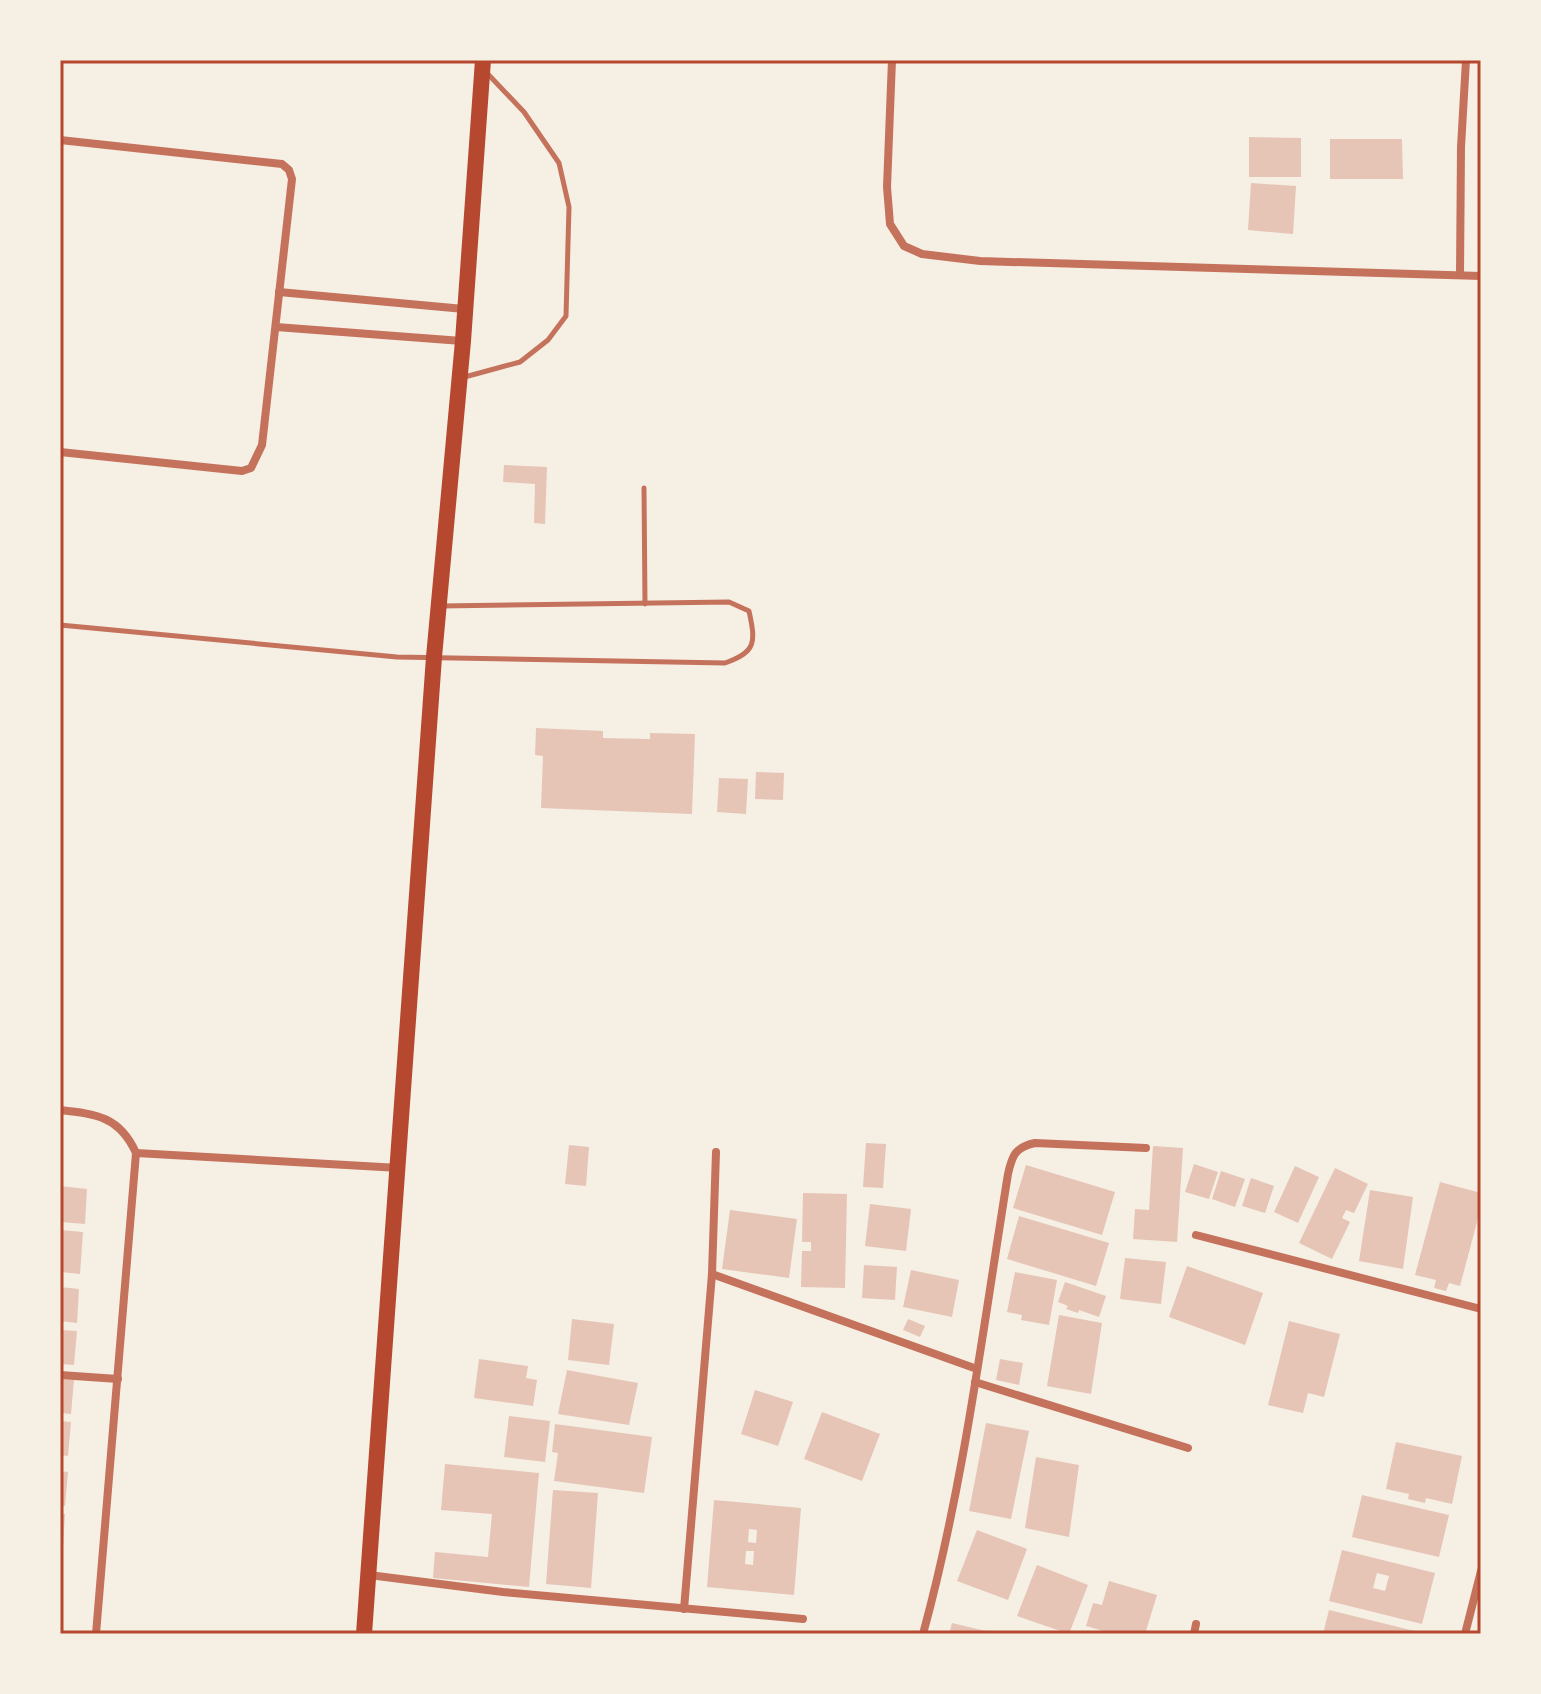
<svg xmlns="http://www.w3.org/2000/svg" width="1541" height="1694" font-family="Cabin,sans-serif">
<rect width="100%" height="100%" fill="#f6efe4"/>
<g fill="#e6c5b7" fill-rule="evenodd">
<polygon points="1249,137 1301,138 1301,177 1249,177"/>
<polygon points="1330,139 1402,139 1403,179 1330,179"/>
<polygon points="1251,183 1296,186 1293,234 1248,230"/>
<polygon points="504,465 547,467 545,524 534,523 535,484 503,482"/>
<polygon points="536,728 603,731 603,738 650,739 650,733 695,734 692,814 541,808 543,756 535,755"/>
<polygon points="756,772 784,773 783,800 755,799"/>
<polygon points="719,778 748,779 746,814 717,812"/>
<polygon points="866,1143 886,1144 883,1188 863,1187"/>
<polygon points="569,1145 589,1147 586,1186 565,1184"/>
<polygon points="1153,1146 1183,1148 1177,1242 1133,1239 1135,1209 1149,1210"/>
<polygon points="1194,1164 1218,1172 1209,1199 1185,1192"/>
<polygon points="1026,1165 1115,1192 1102,1235 1013,1208"/>
<polygon points="1295,1166 1319,1177 1298,1223 1274,1212"/>
<polygon points="1335,1168 1368,1184 1354,1213 1346,1210 1342,1218 1350,1222 1332,1259 1299,1243"/>
<polygon points="1221,1171 1245,1179 1235,1207 1212,1199"/>
<polygon points="1251,1178 1274,1186 1265,1213 1242,1206"/>
<polygon points="1440,1182 1481,1193 1481,1207 1460,1286 1449,1283 1446,1291 1434,1288 1436,1280 1415,1275"/>
<polygon points="60,1186 87,1189 85,1224 60,1222"/>
<polygon points="1370,1190 1413,1197 1403,1269 1359,1261"/>
<polygon points="803,1193 847,1194 845,1288 801,1287 802,1251 811,1251 811,1242 802,1242"/>
<polygon points="870,1204 911,1209 906,1251 865,1246"/>
<polygon points="730,1210 797,1219 789,1278 722,1269"/>
<polygon points="1019,1216 1109,1243 1096,1286 1007,1259"/>
<polygon points="60,1230 83,1232 80,1274 60,1272"/>
<polygon points="1125,1258 1166,1262 1161,1304 1120,1299"/>
<polygon points="864,1265 897,1267 895,1300 862,1298"/>
<polygon points="1187,1266 1263,1293 1245,1345 1169,1317"/>
<polygon points="911,1270 959,1280 952,1317 903,1307"/>
<polygon points="1015,1272 1057,1280 1049,1325 1021,1320 1022,1315 1007,1312"/>
<polygon points="1065,1282 1106,1296 1099,1317 1079,1310 1078,1313 1066,1309 1068,1306 1058,1302"/>
<polygon points="60,1287 79,1289 77,1323 60,1321"/>
<polygon points="1059,1315 1102,1323 1091,1394 1047,1386"/>
<polygon points="572,1319 614,1324 609,1365 568,1360"/>
<polygon points="908,1319 925,1326 920,1337 903,1330"/>
<polygon points="1289,1321 1340,1334 1324,1397 1308,1393 1303,1413 1268,1405"/>
<polygon points="60,1330 77,1331 74,1365 60,1364"/>
<polygon points="479,1359 528,1366 526,1378 537,1380 533,1406 474,1398"/>
<polygon points="1000,1359 1023,1363 1019,1385 996,1380"/>
<polygon points="567,1370 638,1383 629,1425 558,1414"/>
<polygon points="60,1379 74,1380 71,1414 60,1413"/>
<polygon points="755,1390 793,1402 778,1446 741,1434"/>
<polygon points="822,1412 880,1434 862,1481 804,1459"/>
<polygon points="509,1416 550,1421 545,1462 504,1457"/>
<polygon points="60,1421 71,1422 68,1456 60,1455"/>
<polygon points="986,1423 1029,1431 1011,1519 969,1511"/>
<polygon points="555,1424 652,1437 644,1493 554,1481 558,1453 552,1452"/>
<polygon points="1396,1442 1462,1456 1452,1504 1426,1498 1425,1503 1408,1499 1409,1494 1386,1489"/>
<polygon points="1036,1457 1079,1465 1069,1537 1025,1528"/>
<polygon points="445,1464 539,1473 529,1587 433,1578 435,1552 488,1557 492,1514 441,1510"/>
<polygon points="60,1471 68,1472 65,1506 60,1506"/>
<polygon points="553,1490 598,1493 591,1588 546,1584"/>
<polygon points="1362,1495 1449,1515 1439,1557 1352,1537"/>
<path d="M714,1500l87,8 -7,87 -87,-8zM749,1529l8,1 -1,13 -8,-1zM746,1551h8l-1,14 -8,-1z"/>
<polygon points="60,1513 65,1514 63,1548 60,1548"/>
<polygon points="977,1530 1027,1549 1008,1600 957,1581"/>
<path d="M1342,1550l93,23 -13,51 -93,-23zM1377,1573l12,3 -4,15 -12,-3z"/>
<polygon points="1037,1565 1088,1585 1069,1634 1017,1616"/>
<polygon points="1109,1581 1157,1595 1145,1634 1114,1634 1086,1626 1093,1603 1102,1605"/>
<polygon points="1329,1610 1423,1633 1423,1634 1323,1634"/>
<polygon points="952,1623 994,1633 994,1634 949,1634"/>
</g>
<g fill="none" stroke-linecap="round" stroke-linejoin="round">
<g stroke="#c5725c" stroke-width="5">
<polyline points="461,378 520,362 548,340 566,316 569,207 559,163 524,112 486,72"/>
<polyline points="644,488 645,604"/>
<path d="M60,625l337,32 328,6c31,-11 31,-20 24,-52l-20,-9 -289,4"/>
</g>
<g stroke="#c5725c" stroke-width="8">
<polyline points="892,60 887,187 890,224 904,246 922,254 980,261 1481,276"/>
<polyline points="60,140 282,164 289,170 292,179 262,445 251,468 242,471 60,452"/>
<polyline points="1460,275 1461,147 1466,60"/>
<polyline points="279,292 464,309"/>
<polyline points="276,327 462,341"/>
<path d="M60,1110c37,4 60,7 76,43l-40,481"/>
<polyline points="136,1153 399,1168"/>
<polyline points="1196,1235 1481,1309"/>
<polyline points="712,1274 977,1369"/>
<polyline points="60,1375 118,1379"/>
<polyline points="975,1382 1188,1448"/>
<polyline points="369,1575 503,1592 803,1619"/>
<polyline points="684,1609 712,1274 716,1152"/>
<path d="M923,1634c41,-150 60,-306 85,-460 4,-18 7,-27 27,-31l111,5"/>
<polyline points="1194,1634 1196,1624"/>
<polyline points="1465,1634 1481,1571"/>
</g>
<polyline stroke="#b5482f" stroke-width="16" points="364,1634 434,657 463,341 483,60"/>
</g>
<rect width="1541" height="1694" fill="none" stroke="#f6efe4" stroke-width="124"/>
<rect x="62" y="62" width="1417" height="1570" fill="none" stroke="#b5482f" stroke-width="3"/>
</svg>
